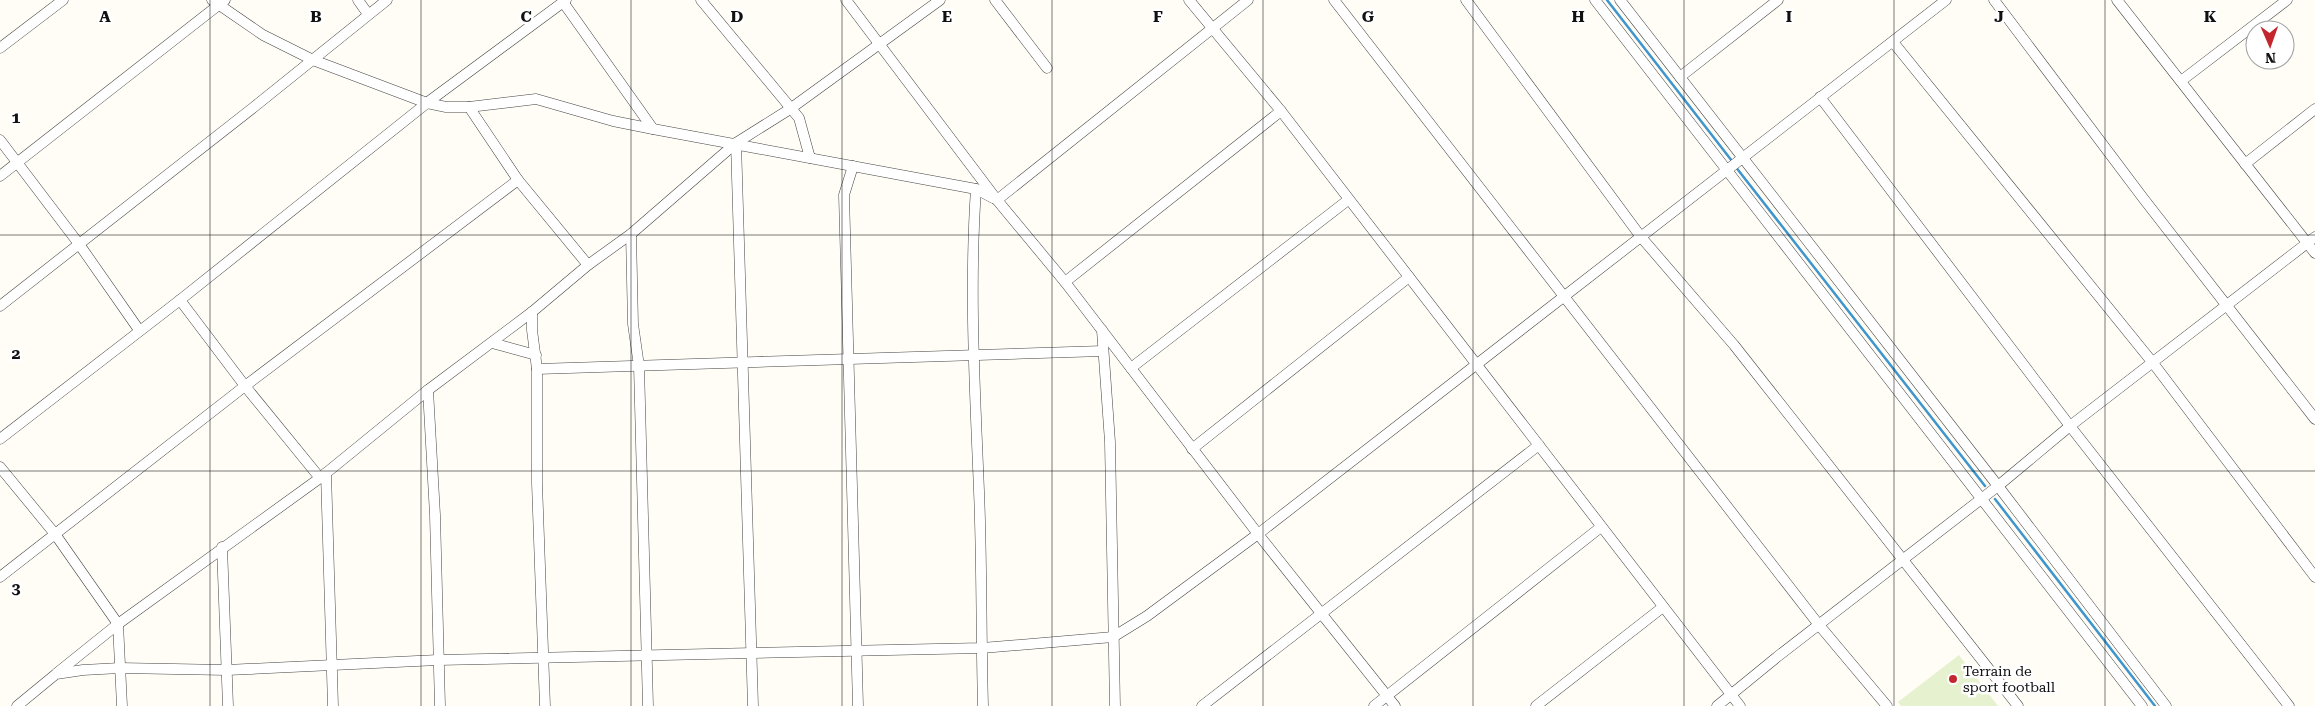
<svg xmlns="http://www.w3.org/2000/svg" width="2315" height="706" font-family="'Roboto Serif',serif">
<rect width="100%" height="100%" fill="#fffdf5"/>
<polygon fill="#e6f2cf" points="1959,655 1998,706 1901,706 1898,702"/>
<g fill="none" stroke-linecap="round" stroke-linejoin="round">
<g stroke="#3f96cf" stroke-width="2.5">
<polyline points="1607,0 1732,161"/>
<polyline points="1735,166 1985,486"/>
<polyline points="1995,499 2155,706"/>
</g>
<g stroke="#444" stroke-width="11">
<g id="minor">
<polyline points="212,0 263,35 313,60 427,103 446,107 469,107 536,99 613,121 653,129 976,189 993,198"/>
<polyline points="358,0 368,14"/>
<polyline points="701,0 799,118 810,158"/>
<polyline points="846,0 997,200 1065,282 1258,534 1395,706"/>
<polyline points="995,0 1047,68"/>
<polyline points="1189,0 1281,111 1740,706"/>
<polyline points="1334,0 1819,625 1887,706"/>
<polyline points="1466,0 1641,237 1734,345 2018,706"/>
<polyline points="1595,0 2142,706"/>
<polyline points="1620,0 1998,486 2166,706"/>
<polyline points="1994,0 2143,198 2315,419"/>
<polyline points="2117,0 2315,253"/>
<polyline points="563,2 653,129"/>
<polyline points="1893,42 2153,363 2315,577"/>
<polyline points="0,48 63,0"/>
<polyline points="1680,77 1778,0"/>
<polyline points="2181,81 2287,0"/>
<polyline points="1820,97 2070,426 2289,706"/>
<polyline points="428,102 566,0"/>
<polyline points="469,107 518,180 588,265"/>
<polyline points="0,140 79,244 139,330"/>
<polyline points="736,143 753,706"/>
<polyline points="2245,164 2315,109"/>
<polyline points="853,166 844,195 858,706"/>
<polyline points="0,176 225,0"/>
<path d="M976,189c-7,101 -1,201 3,302 3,71 2,143 4,215"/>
<polyline points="997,200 1248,0"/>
<polyline points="631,234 633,324 639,366 648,706"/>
<polyline points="1065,282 1281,111"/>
<polyline points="180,300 245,386 320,478"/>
<polyline points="0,306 254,107 387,0"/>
<polyline points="532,312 532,330 537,369 537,483 545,706"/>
<polyline points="1102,330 1110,442 1115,706"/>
<polyline points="492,343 536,355"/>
<polyline points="1131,368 1348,200"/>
<polyline points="537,369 1103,351"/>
<polyline points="428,390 435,515 440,706"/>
<polyline points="0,439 180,300 427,103"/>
<polyline points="1192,449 1409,277"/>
<polyline points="0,467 55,534 118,624 122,706"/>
<polyline points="326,473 333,706"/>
<polyline points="222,547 228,706"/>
<polyline points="0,577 245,386 518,180"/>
<polyline points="57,673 118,624 320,478 428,390 532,312 588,265 631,234 736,143 790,109 940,0"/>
<polyline points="17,706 56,674 83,670 120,668 227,670 438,660 982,648 1113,637 1147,616 1258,534 1946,0"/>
<polyline points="1202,706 1539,445"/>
<polyline points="1374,706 1601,527"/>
<polyline points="1536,706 1663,607"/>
<polyline points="1717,706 1777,657 1998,486 2070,426 2315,237"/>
</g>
</g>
<use href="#minor" stroke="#fff" stroke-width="10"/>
</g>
<path fill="none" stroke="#111" stroke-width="1" stroke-opacity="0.55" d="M210,0v706M421,0v706M631,0v706M842,0v706M1052,0v706M1263,0v706M1473,0v706M1684,0v706M1894,0v706M2105,0v706M0,235h2315M0,471h2315"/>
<circle fill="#c4262e" stroke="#fff" stroke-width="2" cx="1953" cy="679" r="5"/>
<g text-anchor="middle" stroke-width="5" stroke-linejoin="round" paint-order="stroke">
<g font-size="14" fill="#111" stroke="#fff" text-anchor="start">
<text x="1963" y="676">Terrain de<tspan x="1963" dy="16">sport football</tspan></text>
</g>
</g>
<g font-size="16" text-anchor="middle" font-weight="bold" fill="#111" stroke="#fff" stroke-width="5" stroke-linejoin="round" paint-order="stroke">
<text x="105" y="22">A</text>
<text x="316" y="22">B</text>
<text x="526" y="22">C</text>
<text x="737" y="22">D</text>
<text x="947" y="22">E</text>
<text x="1158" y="22">F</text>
<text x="1368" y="22">G</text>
<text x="1578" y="22">H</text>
<text x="1789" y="22">I</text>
<text x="1999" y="22">J</text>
<text x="2210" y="22">K</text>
<text x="16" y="123">1</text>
<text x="16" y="359">2</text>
<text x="16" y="594">3</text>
</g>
<g transform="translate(2270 45) rotate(178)"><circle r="24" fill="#ffffff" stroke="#a0a0a0"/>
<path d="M0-4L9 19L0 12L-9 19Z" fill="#c4262e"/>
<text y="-8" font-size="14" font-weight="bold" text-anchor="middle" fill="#111111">N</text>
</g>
</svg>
